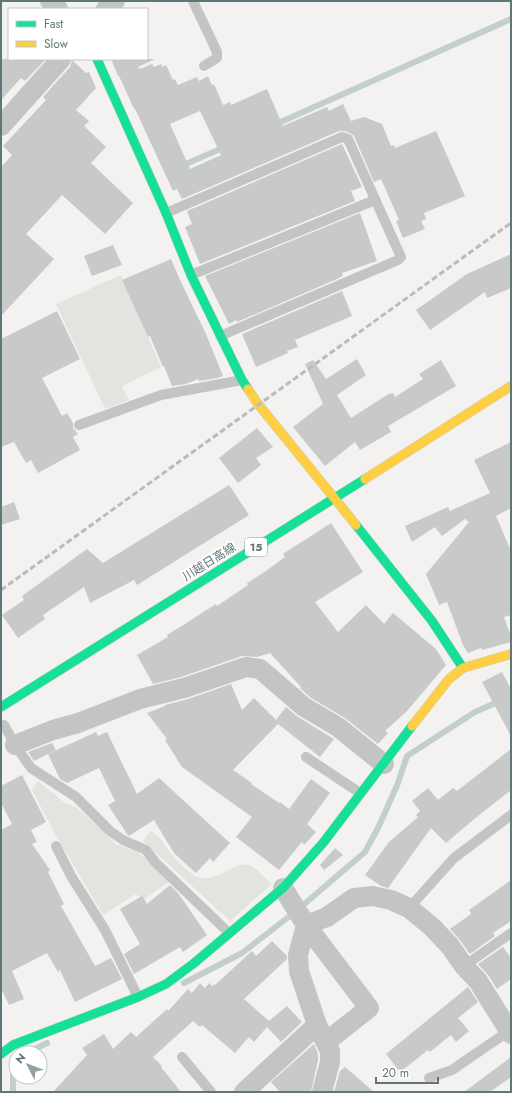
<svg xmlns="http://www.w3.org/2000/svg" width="512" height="1093" font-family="Jost,'Noto Sans JP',sans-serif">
<rect width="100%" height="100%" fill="#f3f2f1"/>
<g fill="#e2e4df">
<polygon points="121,275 161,367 122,386 129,400 105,409 56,304"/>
<polygon points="38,781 65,803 77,808 102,830 115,844 136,851 152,863 169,882 143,900 136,894 103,915 58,839 32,790"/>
<path d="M150,831c9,4 13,12 18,19 6,8 19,21 27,26 21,11 39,-18 56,-10 7,4 15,12 21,18l-42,37 -87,-80z"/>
</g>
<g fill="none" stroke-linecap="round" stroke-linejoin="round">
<g stroke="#c3cfcf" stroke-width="6">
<polyline points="274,125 511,19"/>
<polyline points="181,166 225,147"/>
<polyline points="184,983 242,953 295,912 365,852 379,826 398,783 407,756 475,712 511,696"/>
<polyline points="27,1053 47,1043"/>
<polyline points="13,1092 13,1068 16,1065"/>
</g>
</g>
<g fill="#c8c9c9" fill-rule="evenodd">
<polygon points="1,59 46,59 25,81 21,78 1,100"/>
<path d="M112,59h43l-17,8 2,2 12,-5 2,3 7,-3 1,3 4,-2 7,15 2,-1 3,6 19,-8 2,4 9,-5 4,9 2,-1 9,21 7,-3 1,3 36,-16 16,37 44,-19 2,4 14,-7 8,17 13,-4 18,7 9,22 3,-1 1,3 41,-17 29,65 -41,17 2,6 -5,2 4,8 -22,9 -7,-17 3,-1 -18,-41 -7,3 -20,-46 -4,-3 -6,-2h-5l-157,68 -5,-10 -4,2 -38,-82h-1l-15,-33h-1l-6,-15 1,-1zM200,111l21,44 -31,14 -20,-45z"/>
<polygon points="72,60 86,73 89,72 96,88 76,110 89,121 84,126 106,147 91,163 133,203 105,234 62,195 26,234 54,259 1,316 1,167 12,155 3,146 46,100 43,97 70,67"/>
<polygon points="342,144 362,187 351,191 355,201 200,264 185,227 192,224 187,211"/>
<polygon points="360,213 377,261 342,273 343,276 337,279 237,322 236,320 229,324 205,276"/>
<polygon points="113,245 122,265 92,276 84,256"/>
<polygon points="511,254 511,288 487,298 485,292 430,330 416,310 467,274"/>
<polygon points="171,259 180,280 206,334 223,376 217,378 199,381 198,379 186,384 172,386 164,366 163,367 150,336 148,337 122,280"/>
<polygon points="342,291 352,316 295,340 298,347 287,351 288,353 256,367 242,334"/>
<polygon points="57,311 80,359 42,378 62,416 67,413 73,423 73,428 78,434 73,437 80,450 38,473 31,460 26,463 14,442 1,447 1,339"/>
<polygon points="357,359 366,375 337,395 351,418 390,393 391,394 393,393 395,397 423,379 419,374 441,360 456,386 388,426 391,432 360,450 355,442 325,466 293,427 323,404 305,364 313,360 326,379"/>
<polygon points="257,428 273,447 256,458 261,465 238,483 219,458"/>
<polygon points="511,442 511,508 496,516 511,551 511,615 504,617 511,636 511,642 482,650 481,648 468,653 463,645 447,602 439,605 426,574 469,522 465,519 442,536 435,527 412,542 405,526 448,507 450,511 490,493 474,460"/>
<polygon points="229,485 249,515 137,585 134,580 90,603 84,587 43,615 45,619 18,638 2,615 24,600 22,596 87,549 103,563"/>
<polygon points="14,502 20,519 1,525 1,507"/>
<polygon points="331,523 363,572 315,602 338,632 366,605 384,624 393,613 436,649 446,665 407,711 385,731 388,733 378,744 345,718 311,698 300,688 301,687 270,653 257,657 242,656 181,677 153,684 137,655 168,637 167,635 180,627 216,604 217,606 248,585 247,583 266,571 285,557 283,554"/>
<polygon points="502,672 511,689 511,736 482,682"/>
<polygon points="231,684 242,710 254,698 276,720 286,707 298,717 334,739 320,757 278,724 233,770 252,783 251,784 279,803 280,802 289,809 311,779 330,793 307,824 316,832 304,845 302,842 279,870 236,837 252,817 182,767 165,740 167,739 147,713 165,706 165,705 188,699"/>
<polygon points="96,732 98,736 107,732 137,794 159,778 230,843 213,862 210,858 196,873 174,853 154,820 129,836 127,834 108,805 115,801 99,768 67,783 60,779 48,754"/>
<polygon points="52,743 56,750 34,761 28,752"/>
<polygon points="511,749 511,790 473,820 446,843 431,828 388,888 381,886 365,875 389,842 418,817 416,815 420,811 412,801 428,788 438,800 453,788 457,791"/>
<polygon points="22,775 46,822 31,830 37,842 32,844 50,870 48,872 64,904 61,906 95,966 111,958 122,979 75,1002 60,970 58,972 47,953 12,971 24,999 9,1005 1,988 1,830 12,824 1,803 1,786"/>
<polygon points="335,848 343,855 324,870 320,865"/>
<polygon points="511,880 511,921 493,933 495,936 470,954 459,939 450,929 471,914 469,910"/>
<polygon points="170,885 178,893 207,935 183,952 180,947 134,974 124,954 140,944 120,909 142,896 147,904"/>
<polygon points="272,941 287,956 287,959 244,999 269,1021 287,1006 302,1022 281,1042 267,1027 254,1042 249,1037 235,1053 202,1025 200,1027 193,1021 153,1057 162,1066 161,1067 181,1092 53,1092 87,1055 82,1048 104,1034 113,1049 131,1032 136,1037 167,1009 168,1011 188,989 192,993 200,983 205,988 209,983 212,986 214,984 215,985 252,951 256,956"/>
<polygon points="503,947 511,958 511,979 497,989 488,975 478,964"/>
<polygon points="468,987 478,1002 458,1018 469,1031 456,1042 451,1035 430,1052 428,1050 400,1072 386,1054"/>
<polygon points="314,1044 318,1054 318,1060 311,1092 280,1092 271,1082"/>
<polygon points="511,1057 511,1077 490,1092 464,1092"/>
<polygon points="345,1067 374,1092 334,1092 340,1071"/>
</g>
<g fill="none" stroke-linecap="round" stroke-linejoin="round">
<g stroke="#cdcece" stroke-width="10">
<g id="fast">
<polyline points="97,59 166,213 191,275 242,380 248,389"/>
<polyline points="356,525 432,621 463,668"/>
<polyline points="1,707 365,479"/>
<polyline points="1,1054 13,1045 138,997 166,984 193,964 283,888 323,843 412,726"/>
</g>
</g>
<g stroke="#cdcece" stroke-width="10">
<g id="slow">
<polyline points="248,389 258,404 356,525"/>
<polyline points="365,479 511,386"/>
<polyline points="412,726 449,679 463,668 511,654"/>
</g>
</g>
<g stroke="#c3c5c5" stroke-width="10">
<polyline points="193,1 217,52 217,58 204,66"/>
<polyline points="166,213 342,137 348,139 401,257 398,260 220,336"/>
<polyline points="191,275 375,200"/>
<polyline points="79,425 161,395 242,380"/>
<polyline points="4,725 15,745 31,768 76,797 110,831 123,840 146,850 155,862 229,933"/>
<polyline points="306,757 360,793"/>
<polyline points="56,846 71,876 105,930 138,997"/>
<polyline points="409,908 454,858 511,815"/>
<polyline points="464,966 511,933"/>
<polyline points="182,1057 211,1092"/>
<polyline points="429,1078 452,1070 509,1031"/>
</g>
<g stroke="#c3c5c5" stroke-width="20">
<polyline points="50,1 58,9"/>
<polyline points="106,9 115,1"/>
<polyline points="1,126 61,59"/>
<polyline points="15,745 53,730 78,723 140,699 184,688 246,667 260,669 304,707 338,727 384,764"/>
<polyline points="283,888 306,925 327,917 354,898 373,896 391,900 409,908 432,927 450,946 464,966 478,981 511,1034"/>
<polyline points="306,925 298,955 299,971 317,1025 330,1051 330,1062 322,1092"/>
<polyline points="306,925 369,1008 326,1042"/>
<polyline points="244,1092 317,1025"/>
</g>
<use href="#fast" stroke="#16e098" stroke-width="9"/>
<use href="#slow" stroke="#ffcf43" stroke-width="9"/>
<polyline stroke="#b9bcbc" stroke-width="3" stroke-dasharray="6 3" stroke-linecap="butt" points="1,590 511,223"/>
</g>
<g text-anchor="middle" stroke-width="4" stroke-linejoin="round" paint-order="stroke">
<rect fill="#fff" stroke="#909fa2" stroke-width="1" x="245" y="538" width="22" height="18" rx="3"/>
<g font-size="11" font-weight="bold" fill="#61767a">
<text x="256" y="551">15</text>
</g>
<g font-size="12" fill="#61767a" stroke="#fff">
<text transform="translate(209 562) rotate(-32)" y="4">川越日高線</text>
</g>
</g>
<rect width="512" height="1093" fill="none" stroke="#61767a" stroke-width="4"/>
<rect x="8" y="8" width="140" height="52" fill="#ffffff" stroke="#c0c8ca"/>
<rect x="16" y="21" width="20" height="6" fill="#16e098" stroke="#c0c8ca"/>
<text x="44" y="28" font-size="12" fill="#61767a">Fast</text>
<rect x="16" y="41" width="20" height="6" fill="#ffcf43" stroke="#c0c8ca"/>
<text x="44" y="48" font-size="12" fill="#61767a">Slow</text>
<g transform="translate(28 1065) rotate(312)"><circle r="19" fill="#ffffff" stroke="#c0c8ca"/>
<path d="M0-3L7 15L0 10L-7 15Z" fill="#94a1a4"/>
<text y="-6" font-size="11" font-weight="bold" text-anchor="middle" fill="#61767a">N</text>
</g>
<path d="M376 1077v6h62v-6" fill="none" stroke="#61767a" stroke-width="2"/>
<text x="382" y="1077" font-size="12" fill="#61767a" stroke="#ffffff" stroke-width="3" paint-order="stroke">20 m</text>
</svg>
